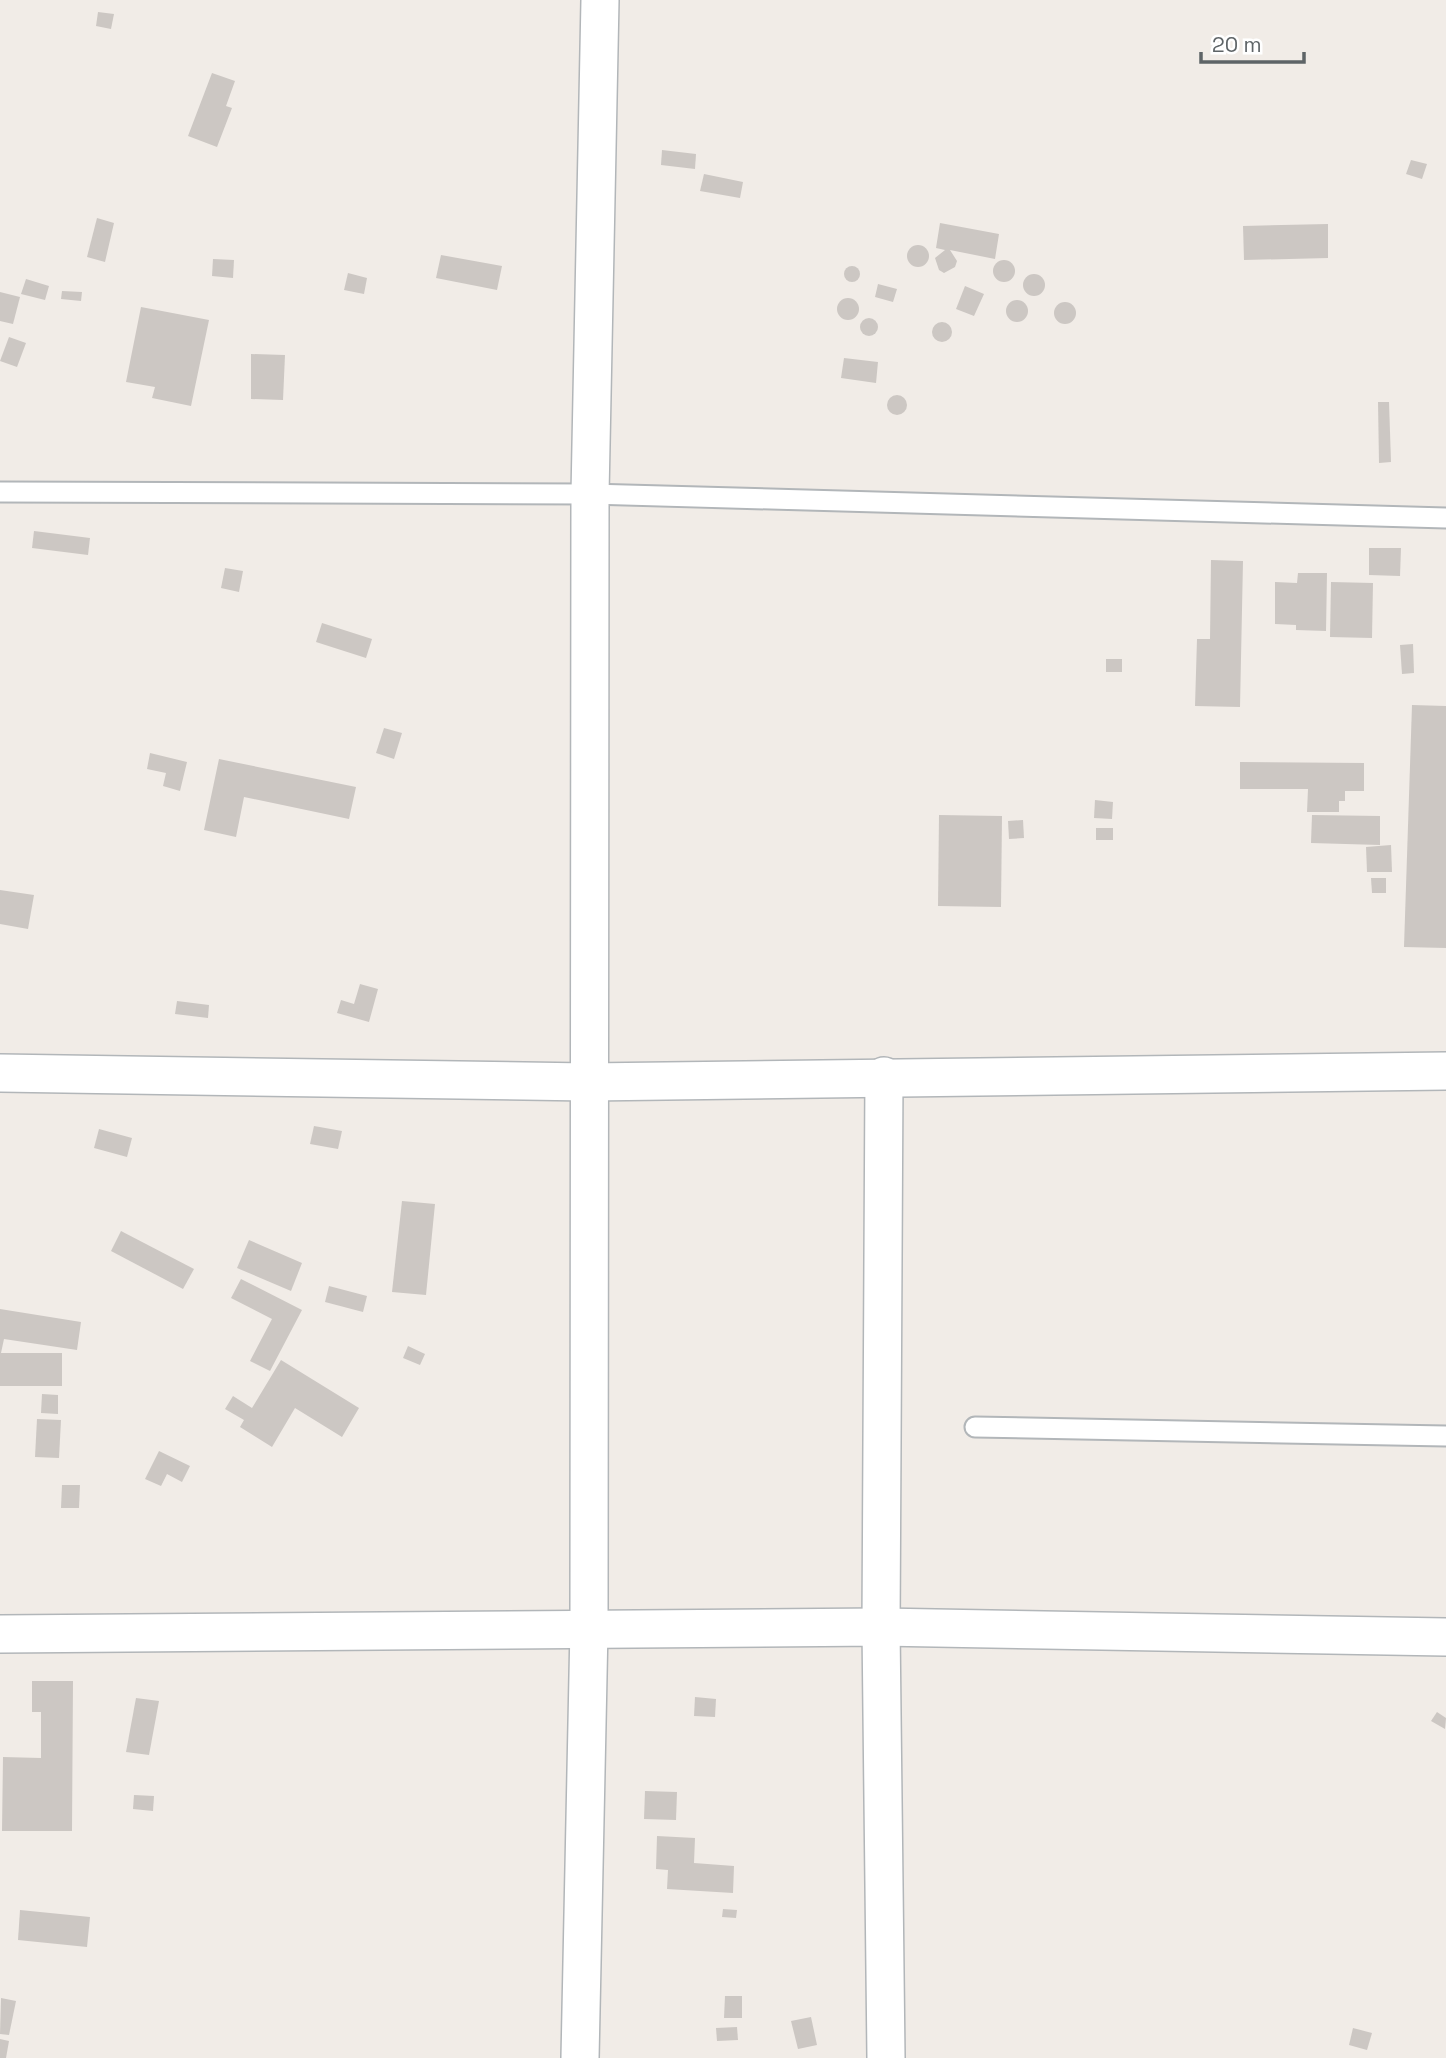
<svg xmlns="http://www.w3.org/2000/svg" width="1446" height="2058" font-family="'Space Grotesk',sans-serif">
<rect width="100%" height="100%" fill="#f1ece7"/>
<g fill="#ccc7c3">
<polygon points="98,12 114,14 111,29 96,26"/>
<polygon points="212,73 235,81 226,106 232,108 217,147 188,136"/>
<polygon points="662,150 696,154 695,169 661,165"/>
<polygon points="1411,160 1427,164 1422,179 1406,174"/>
<polygon points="704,174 743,182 740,198 700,191"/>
<polygon points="97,218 114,223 105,262 87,257"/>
<polygon points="940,223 999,234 995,259 950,250 957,261 955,267 944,273 939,270 935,258 945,250 936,248"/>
<polygon points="1328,224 1328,258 1244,260 1243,226"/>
<circle cx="918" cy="256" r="11"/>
<polygon points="441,255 502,266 497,290 436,278"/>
<polygon points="213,259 234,260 233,278 212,276"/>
<circle cx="1004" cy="271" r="11"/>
<circle cx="852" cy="274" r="8"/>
<polygon points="348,273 367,278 364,294 344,290"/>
<circle cx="1034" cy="285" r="11"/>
<polygon points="26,279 49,286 45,300 21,294"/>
<polygon points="878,284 897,289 893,302 875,297"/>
<polygon points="965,286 984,294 974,316 956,309"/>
<polygon points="62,291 82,292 81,301 61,299"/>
<polygon points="0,292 20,297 13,324 0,321"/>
<circle cx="848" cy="309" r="11"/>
<circle cx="1017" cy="311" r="11"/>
<circle cx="1065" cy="313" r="11"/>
<polygon points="141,307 209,320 191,406 152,398 155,387 126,382"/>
<circle cx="869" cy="327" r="9"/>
<circle cx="942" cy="332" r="10"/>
<polygon points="9,337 26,343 17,367 0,361"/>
<polygon points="251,354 285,355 283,400 251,399"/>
<polygon points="844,358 878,362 876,383 841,378"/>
<circle cx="897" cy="405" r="10"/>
<polygon points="1378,402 1389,402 1391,462 1379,463"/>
<polygon points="34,531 90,538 88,555 32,548"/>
<polygon points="1369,548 1401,548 1400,576 1369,575"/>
<polygon points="1211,560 1243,561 1240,707 1195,706 1197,639 1210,639"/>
<polygon points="225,568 243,571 239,592 221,588"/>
<polygon points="1298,573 1327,573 1326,631 1296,630 1296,625 1275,624 1275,582 1297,583"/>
<polygon points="1331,582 1373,583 1372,638 1330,637"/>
<polygon points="322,623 372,639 366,658 316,642"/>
<polygon points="1413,644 1414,673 1402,674 1400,645"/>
<rect x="1106" y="659" width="16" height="13"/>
<polygon points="1412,705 1446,706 1446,948 1404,947"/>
<polygon points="384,728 402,733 394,759 376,753"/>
<polygon points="150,753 187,762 180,791 163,786 166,773 147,769"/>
<polygon points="219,759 356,787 349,819 244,797 236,837 204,830"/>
<polygon points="1240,762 1364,763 1364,791 1345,791 1345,801 1339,801 1339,812 1307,812 1308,789 1240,789"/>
<polygon points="1095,800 1113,802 1112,819 1094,818"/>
<polygon points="939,815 1002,816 1001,907 938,906"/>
<polygon points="1312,815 1380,816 1380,845 1311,843"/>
<polygon points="1023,820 1024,838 1009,839 1008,821"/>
<rect x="1096" y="828" width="17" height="12"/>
<polygon points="1391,845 1392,872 1367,872 1366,847"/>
<polygon points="1371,878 1386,878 1386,893 1372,893"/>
<polygon points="0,890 34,895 28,929 0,924"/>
<polygon points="360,984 378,989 369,1022 337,1013 341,1000 354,1004"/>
<polygon points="177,1001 209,1005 208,1018 175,1014"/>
<polygon points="314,1126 342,1131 338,1149 310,1144"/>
<polygon points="99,1129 132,1138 127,1157 94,1148"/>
<polygon points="402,1201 435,1204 426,1295 392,1292"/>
<polygon points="121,1231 194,1269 183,1289 111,1251"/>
<polygon points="249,1240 302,1263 291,1291 237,1268"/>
<polygon points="241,1279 302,1310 270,1371 250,1361 272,1319 231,1298"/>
<polygon points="329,1286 367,1296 363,1312 325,1302"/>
<polygon points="0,1309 81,1322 77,1350 4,1339 1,1353 62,1353 62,1386 0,1386"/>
<polygon points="408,1346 425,1354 420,1365 403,1358"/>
<polygon points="281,1360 359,1408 342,1437 295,1408 272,1447 240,1427 244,1420 225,1409 233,1396 252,1408"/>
<polygon points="42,1394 58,1395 58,1414 41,1413"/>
<polygon points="37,1419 61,1420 59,1458 35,1457"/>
<polygon points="159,1451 190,1466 182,1482 167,1474 161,1486 145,1479"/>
<polygon points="62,1485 80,1485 79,1508 61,1508"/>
<polygon points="32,1681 73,1681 72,1831 2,1831 3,1757 41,1758 41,1712 32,1712"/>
<polygon points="695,1697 716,1699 715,1717 694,1716"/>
<polygon points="136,1698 159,1701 149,1755 126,1752"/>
<polygon points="1437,1712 1446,1718 1445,1729 1431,1721"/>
<polygon points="645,1791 677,1792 676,1820 644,1819"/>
<polygon points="134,1795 154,1796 153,1811 133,1809"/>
<polygon points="657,1836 695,1838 694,1863 734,1866 733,1893 667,1889 668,1870 656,1869"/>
<polygon points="723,1909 737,1910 736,1918 722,1917"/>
<polygon points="20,1910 90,1917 87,1947 18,1940"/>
<polygon points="725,1996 742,1996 742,2018 724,2018"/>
<polygon points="1,1998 16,2001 9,2035 0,2034"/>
<polygon points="811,2017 817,2045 798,2049 791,2021"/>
<polygon points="737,2027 738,2040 717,2041 716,2028"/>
<polygon points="1353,2028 1372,2033 1367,2050 1349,2045"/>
<polygon points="0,2039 9,2041 6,2058 0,2058"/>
</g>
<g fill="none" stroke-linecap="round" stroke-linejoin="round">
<g stroke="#b2b6b9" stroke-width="23">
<g id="service">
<polyline points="0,492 590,494 1446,518"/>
<polyline points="975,1427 1446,1436"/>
</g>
</g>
<g stroke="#b2b6b9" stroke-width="40">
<g id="minor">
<polyline points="0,1073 588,1082 1446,1071"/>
<polyline points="884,1076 881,1627 886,2058"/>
<polyline points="0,1634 881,1627 1446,1637"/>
<polyline points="580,2058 589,1628 590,494 600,0"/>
</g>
</g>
<use href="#service" stroke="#fff" stroke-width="19"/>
<use href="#minor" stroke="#fff" stroke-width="37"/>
</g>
<path d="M1201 52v10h103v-10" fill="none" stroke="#5e6467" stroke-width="3.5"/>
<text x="1212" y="52" font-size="21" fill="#5e6467" stroke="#ffffff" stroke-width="5" paint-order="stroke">20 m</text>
</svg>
